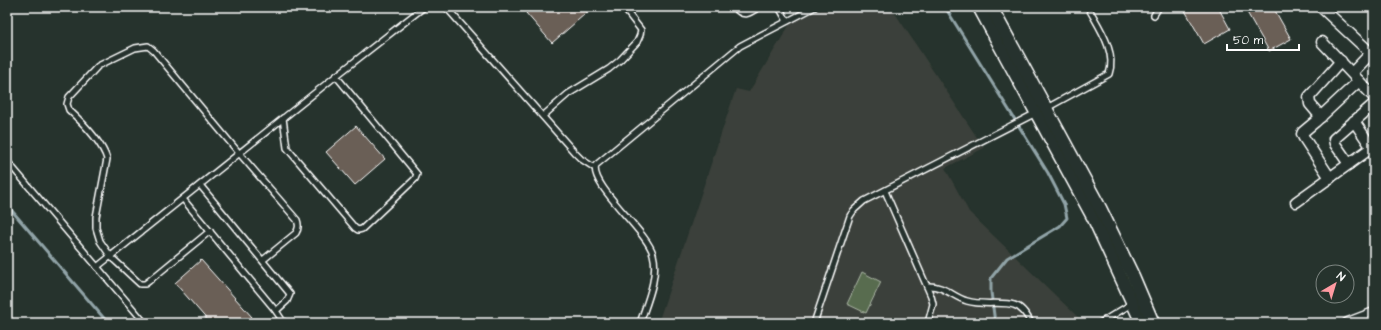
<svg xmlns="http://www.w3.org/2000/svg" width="1381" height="330" font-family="'Architects Daughter',sans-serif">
<rect width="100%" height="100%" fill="#26332d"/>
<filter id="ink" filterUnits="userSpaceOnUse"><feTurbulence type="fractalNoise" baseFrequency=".025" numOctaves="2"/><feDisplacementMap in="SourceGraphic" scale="8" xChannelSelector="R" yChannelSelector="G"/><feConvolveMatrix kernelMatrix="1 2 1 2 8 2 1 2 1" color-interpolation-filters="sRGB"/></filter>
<g filter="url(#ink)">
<polygon fill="#3b403a" points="826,7 891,7 984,148 945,168 969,212 1084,323 658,323 736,89 749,92 790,24"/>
<polygon fill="#596c4f" stroke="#acb6a7" points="862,272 881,282 866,313 847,304"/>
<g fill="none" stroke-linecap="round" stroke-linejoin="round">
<g stroke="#91a4a8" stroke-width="3">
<polyline points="945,7 1048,173 1064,204 1067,218 1060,226 1007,258 991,278 991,292 995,323"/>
<polyline points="7,205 108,323"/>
</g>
</g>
<g fill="#6b5f57" stroke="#fff">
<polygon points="532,7 593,7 552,43 526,13"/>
<polygon points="1183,7 1218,7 1230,29 1204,44"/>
<polygon points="1244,7 1273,7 1291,39 1269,51"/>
<polygon points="356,126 385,159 355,185 326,152"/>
<polygon points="201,260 252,317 245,323 210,323 175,283"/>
</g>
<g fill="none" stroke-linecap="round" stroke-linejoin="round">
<g stroke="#fff" stroke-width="8">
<g id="service">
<polyline points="446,7 575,153 581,159 595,168"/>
<path d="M734,7c9,11 15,7 25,0"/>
<polyline points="779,7 787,21"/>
<polyline points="1154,15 1159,7"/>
<path d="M1045,109l64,-35c8,-23 -11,-48 -21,-67"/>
<polyline points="543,116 568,94 609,69 620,60 637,42 640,35 641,30 623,7"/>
<polyline points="283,118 287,148 292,154 355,228 358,230 362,229 415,179 417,174 336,76"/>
<polyline points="7,161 145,323"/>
<polyline points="200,185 290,294 287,301 276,311"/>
<polyline points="885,191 931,296 933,304 928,323"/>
<polyline points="183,199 276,311 284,323"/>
<path d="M210,231l-61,50 -4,3h-5l-29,-27 -11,-16 -4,-13v-11l11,-58c-5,-17 -25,-37 -38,-49l-2,-6 2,-7 29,-31 37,-18 13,-2 6,5 85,102 58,67c2,5 2,8 -1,13l-33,27"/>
<polyline points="97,267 336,76 424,7"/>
<path d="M927,286c17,-1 26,11 40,15 16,5 34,0 47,4 8,2 14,12 17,18"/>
<path d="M640,323c7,-21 19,-47 13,-69 -6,-23 -65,-70 -57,-89l144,-119 19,-10 56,-29"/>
<polyline points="814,323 850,216 854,210 864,201 1036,113"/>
<polyline points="1100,323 1133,303"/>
</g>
</g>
<g stroke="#fff" stroke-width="13">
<g id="minor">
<polyline points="1321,7 1374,56"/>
<polyline points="1322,42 1374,97"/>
<polyline points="1352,73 1371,53"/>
<polyline points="1321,117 1310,104 1309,97 1341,61"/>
<polyline points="1354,121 1372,148"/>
<polyline points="1349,164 1335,144 1334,139 1374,104"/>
<polyline points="1330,178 1304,138 1302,134 1303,132 1315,122 1359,81"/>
<polyline points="1296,202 1374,146"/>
<polyline points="1348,323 1374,313"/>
</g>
</g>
<g stroke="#fff" stroke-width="15">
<g id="tertiary">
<polyline points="979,7 1094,219 1142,323"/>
<polyline points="991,7 1100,208 1133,276 1153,323"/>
</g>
</g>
<use href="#service" stroke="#26332d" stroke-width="5"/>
<use href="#minor" stroke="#26332d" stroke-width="10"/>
<use href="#tertiary" stroke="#26332d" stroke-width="12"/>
</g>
</g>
<rect width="1381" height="330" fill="none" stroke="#26332d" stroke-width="24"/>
<rect x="12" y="12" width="1357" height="306" fill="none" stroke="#fff" stroke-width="1.5" filter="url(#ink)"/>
<g transform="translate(1335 284) rotate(38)"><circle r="19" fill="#26332d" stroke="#7d8581"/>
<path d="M0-3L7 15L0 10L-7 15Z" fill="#ff9aa2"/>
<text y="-6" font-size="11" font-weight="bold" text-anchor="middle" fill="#ffffff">N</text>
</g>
<path d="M1227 44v6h72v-6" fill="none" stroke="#ffffff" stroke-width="2"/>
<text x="1233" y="44" font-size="12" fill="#ffffff" stroke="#26332d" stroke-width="3" paint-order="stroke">50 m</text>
</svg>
